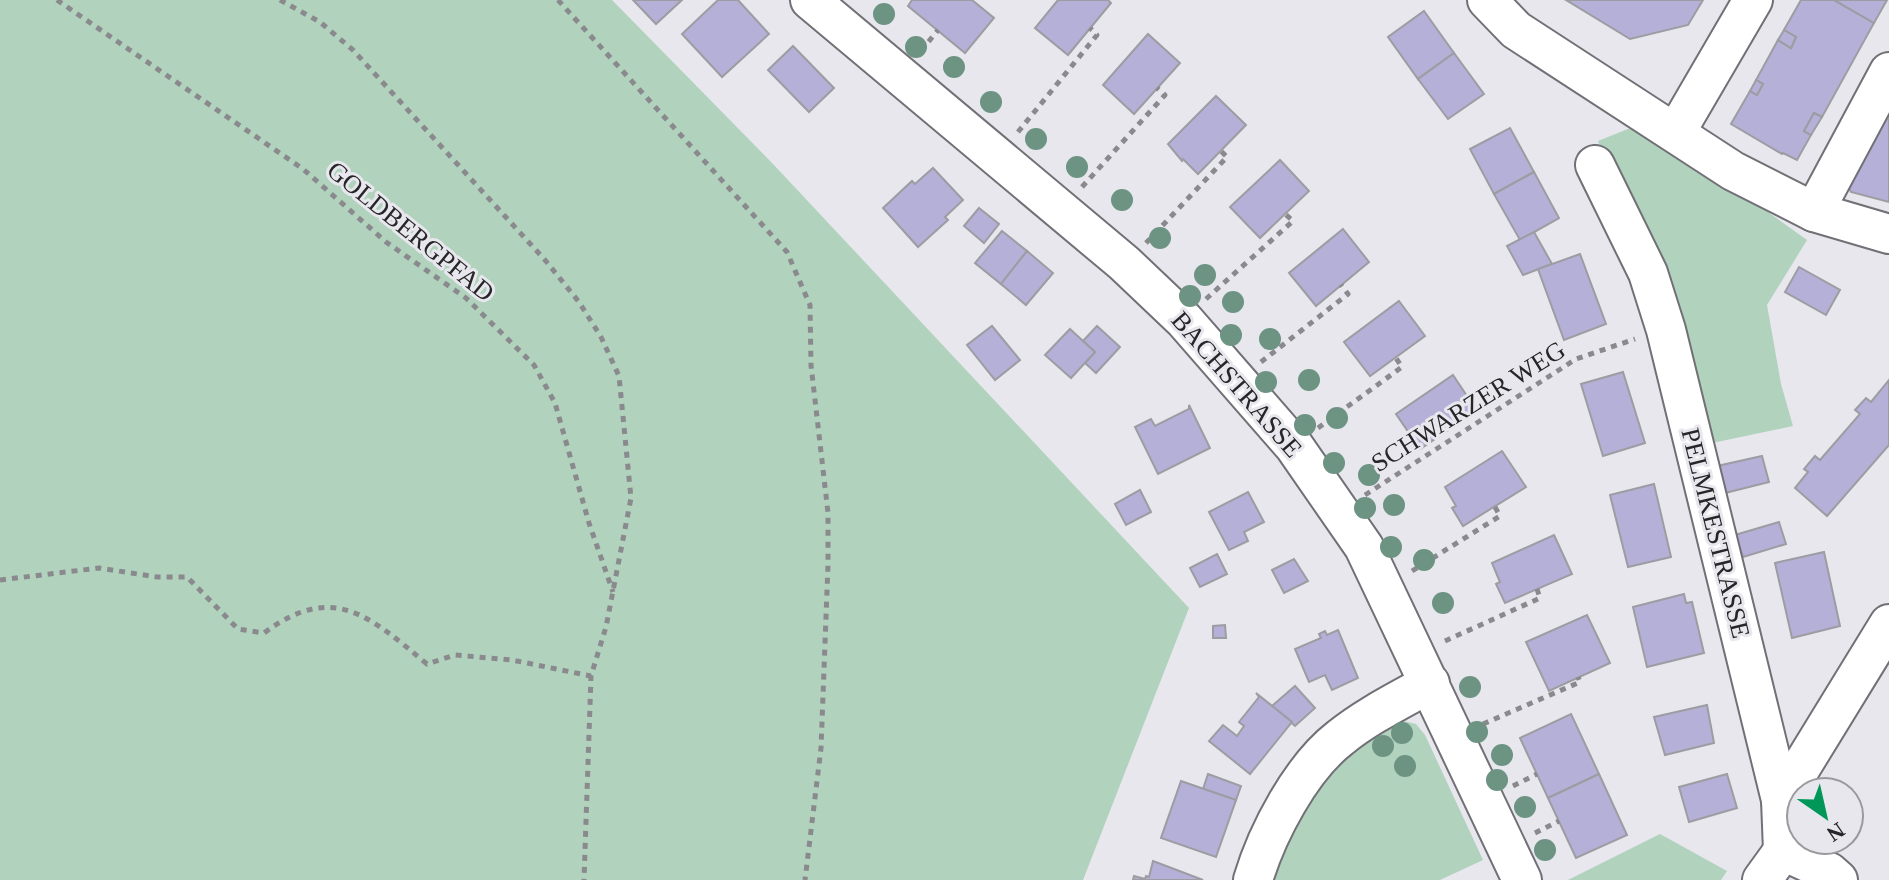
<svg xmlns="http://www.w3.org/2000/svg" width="1889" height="880" font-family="'Times New Roman',serif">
<rect width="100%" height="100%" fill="#e7e7ed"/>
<g fill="#b1d2bc">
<polygon points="0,0 612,0 773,164 1189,608 1083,880 0,880"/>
<polygon points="1643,123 1807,240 1767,305 1781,384 1793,426 1712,443 1678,305 1598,141"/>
<polygon points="1395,719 1416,724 1425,735 1483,860 1440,880 1270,880 1300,810 1364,737"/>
<polygon points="1660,834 1727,871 1721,880 1568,880"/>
</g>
<g fill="#b5b0d7" stroke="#9d9ca2" stroke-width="2">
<polygon points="633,0 682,0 656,24"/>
<polygon points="718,0 738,0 769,34 722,77 682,34"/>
<polygon points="912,0 972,0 994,18 965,53 908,6"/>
<polygon points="1058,0 1108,0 1111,3 1068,55 1035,28"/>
<polygon points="1566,0 1703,0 1688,25 1630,39"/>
<polygon points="1801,0 1834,0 1874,23 1822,117 1814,113 1804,131 1811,135 1797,160 1783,153 1782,154 1731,124 1750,91 1757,95 1763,84 1756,80 1778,40 1791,48 1796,37 1784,30"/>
<polygon points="1834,0 1887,0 1874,23"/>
<polygon points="1424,11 1454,53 1418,79 1388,37"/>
<polygon points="1784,30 1796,37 1791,48 1778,40"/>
<polygon points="1148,34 1180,63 1134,114 1103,85"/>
<polygon points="793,46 834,88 809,112 768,70"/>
<polygon points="1454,53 1484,94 1448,119 1418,79"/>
<polygon points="1756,80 1763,84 1757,95 1750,91"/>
<polygon points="1216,96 1246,125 1198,174 1183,159 1182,161 1168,144"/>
<polygon points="1814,113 1822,117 1811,135 1804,131"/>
<polygon points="1885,113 1889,115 1889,202 1851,192 1846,183"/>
<polygon points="1510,128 1534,172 1494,194 1470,149"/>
<polygon points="1280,160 1309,191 1260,238 1230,207"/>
<polygon points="933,168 963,200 945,217 948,220 918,247 883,208 912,181 915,184"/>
<polygon points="1534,172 1559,218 1520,240 1494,194"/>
<polygon points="979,208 999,224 984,243 964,226"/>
<polygon points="1343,229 1369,262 1316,306 1289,273"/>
<polygon points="1002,231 1027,251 1001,284 975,263"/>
<polygon points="1534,232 1552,264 1523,275 1507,246"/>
<polygon points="1027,251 1053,273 1026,305 1001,284"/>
<polygon points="1580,254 1606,324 1564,340 1538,269"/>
<polygon points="1799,267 1840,290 1826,315 1785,292"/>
<polygon points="1399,301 1425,336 1370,376 1344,342"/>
<polygon points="992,326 1020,360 995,380 967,345"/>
<polygon points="1097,326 1120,347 1096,373 1085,363 1095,352 1083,341"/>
<polygon points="1070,329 1095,352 1071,378 1045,355"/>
<polygon points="1623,372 1645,443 1603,456 1581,384"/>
<polygon points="1453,375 1477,411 1420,449 1396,414"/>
<polygon points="1889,380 1889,445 1827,516 1795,488 1808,472 1804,469 1815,456 1820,460 1860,414 1855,410 1866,398 1871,402"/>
<polygon points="1189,405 1210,448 1158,474 1135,427 1151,419 1155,426 1189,409"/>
<polygon points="1502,451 1526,487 1463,526 1452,508 1456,506 1445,487"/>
<polygon points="1762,456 1769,482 1725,493 1717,466"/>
<polygon points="1654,484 1671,557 1628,567 1610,495"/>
<polygon points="1140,490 1151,512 1126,525 1115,504"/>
<polygon points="1248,492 1264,522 1244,532 1248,541 1229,550 1209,512"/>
<polygon points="1779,522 1786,544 1743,557 1735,535"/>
<polygon points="1554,535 1572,574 1505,603 1496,584 1500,582 1492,563"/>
<polygon points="1824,552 1840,626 1792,638 1775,563"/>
<polygon points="1217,554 1227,574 1200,587 1190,568"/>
<polygon points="1294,559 1308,581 1284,593 1272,570"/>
<polygon points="1684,594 1686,603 1692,602 1704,653 1647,667 1633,607"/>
<polygon points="1587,615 1610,663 1549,691 1526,642"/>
<polygon points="1225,625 1226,638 1213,638 1213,626"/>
<polygon points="1338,630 1358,678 1332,690 1325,675 1309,682 1295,649 1321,638 1319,634 1325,631 1327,635"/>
<polygon points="1295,686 1315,708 1295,726 1272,706"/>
<polygon points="1256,693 1292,722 1250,774 1209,741 1223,725 1237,736 1244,726 1239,722 1259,697"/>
<polygon points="1707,705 1714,743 1665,755 1654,717"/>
<polygon points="1571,714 1599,774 1548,798 1520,738"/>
<polygon points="1208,774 1241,786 1236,800 1203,789"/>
<polygon points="1599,774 1627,835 1576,858 1548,798"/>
<polygon points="1727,774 1737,808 1689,822 1679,787"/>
<polygon points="1181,781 1236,800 1216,857 1161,838"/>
<polygon points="1153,861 1203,880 1133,880 1134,876 1145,879 1146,876 1149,877"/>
</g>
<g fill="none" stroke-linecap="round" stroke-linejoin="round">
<g stroke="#717076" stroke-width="42">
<g id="minor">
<polyline points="810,0 1124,263 1184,320 1294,446 1364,547 1522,880"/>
<polyline points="1487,0 1516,30 1733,171 1814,212 1889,234"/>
<polyline points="1676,132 1753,0"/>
<polyline points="1595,165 1648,273 1666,330 1781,800 1783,851"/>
<polyline points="1814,212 1889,72"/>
<polyline points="1781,800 1889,624"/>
<polyline points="1783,851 1829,872 1838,880"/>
<path d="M1253,880c14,-47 48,-112 87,-142 27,-22 60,-38 90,-55"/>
<polyline points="1762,880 1783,851"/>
</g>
</g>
<g stroke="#8a8a8e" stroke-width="5" stroke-dasharray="6 6" stroke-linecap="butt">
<polyline points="57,0 303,169 386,242 466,298 534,365 555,403 589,523 613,592"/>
<polyline points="280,0 320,22 353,50 545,260 579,302 601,337 619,376 631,498 606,627 591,676 584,880"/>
<polyline points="558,0 787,252 810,305 811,365 828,513 828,565 821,748 805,880"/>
<polyline points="921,51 938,30"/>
<polyline points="1018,132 1097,35 1090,28"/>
<polyline points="1082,187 1165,95 1157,88"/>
<polyline points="1146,243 1227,157 1221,151"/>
<polyline points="1206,299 1293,221 1285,214"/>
<polyline points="1261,362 1348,294 1341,285"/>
<polyline points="1318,428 1402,367 1396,358"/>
<polyline points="1365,495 1576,359 1635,339"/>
<polyline points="1412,571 1500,516 1495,507"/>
<path d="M0,580l99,-12 58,9h30l51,52 26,4c70,-52 106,-16 163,31l28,-9 57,5 79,16"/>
<polyline points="1445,641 1540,598 1537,589"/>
<polyline points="1483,724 1580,682 1578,677"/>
<polyline points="1513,786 1537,774"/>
<polyline points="1535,833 1559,821"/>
</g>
<use href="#minor" stroke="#fff" stroke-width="38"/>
</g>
<g fill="#6d9383">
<circle cx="884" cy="14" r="11"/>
<circle cx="916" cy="47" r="11"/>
<circle cx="954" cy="67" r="11"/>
<circle cx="991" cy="102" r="11"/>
<circle cx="1036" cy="139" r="11"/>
<circle cx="1077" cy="167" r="11"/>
<circle cx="1122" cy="200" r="11"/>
<circle cx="1160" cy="238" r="11"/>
<circle cx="1205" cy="275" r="11"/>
<circle cx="1190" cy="296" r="11"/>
<circle cx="1233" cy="302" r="11"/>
<circle cx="1231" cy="335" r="11"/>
<circle cx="1270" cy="339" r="11"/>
<circle cx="1309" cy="380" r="11"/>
<circle cx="1266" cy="382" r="11"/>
<circle cx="1337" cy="418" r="11"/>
<circle cx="1305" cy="425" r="11"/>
<circle cx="1334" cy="463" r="11"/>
<circle cx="1369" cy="475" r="11"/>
<circle cx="1394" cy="505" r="11"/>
<circle cx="1365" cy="508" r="11"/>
<circle cx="1391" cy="547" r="11"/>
<circle cx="1424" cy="560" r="11"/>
<circle cx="1443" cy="603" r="11"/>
<circle cx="1470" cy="687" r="11"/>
<circle cx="1477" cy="732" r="11"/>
<circle cx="1402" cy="733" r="11"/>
<circle cx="1383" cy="746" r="11"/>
<circle cx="1502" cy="755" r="11"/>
<circle cx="1405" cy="766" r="11"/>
<circle cx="1497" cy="780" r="11"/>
<circle cx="1525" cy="807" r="11"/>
<circle cx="1545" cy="850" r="11"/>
</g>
<g text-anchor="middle" stroke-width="6" stroke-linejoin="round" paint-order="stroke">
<g font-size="26" fill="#262628" stroke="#e7e7ed">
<text transform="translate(411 231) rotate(39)" y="9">GOLDBERGPFAD</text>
<text transform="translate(1237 384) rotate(49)" y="9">BACHSTRASSE</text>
<text transform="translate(1468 406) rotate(-32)" y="9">SCHWARZER WEG</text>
<text transform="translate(1716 533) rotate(76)" y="9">PELMKESTRASSE</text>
</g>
</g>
<g transform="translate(1825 816) rotate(146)"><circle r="38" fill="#e7e7ed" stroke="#9a9a9e" stroke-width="2"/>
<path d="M0-6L14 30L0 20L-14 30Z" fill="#009759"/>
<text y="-12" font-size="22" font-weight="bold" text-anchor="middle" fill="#262628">N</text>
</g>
</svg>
